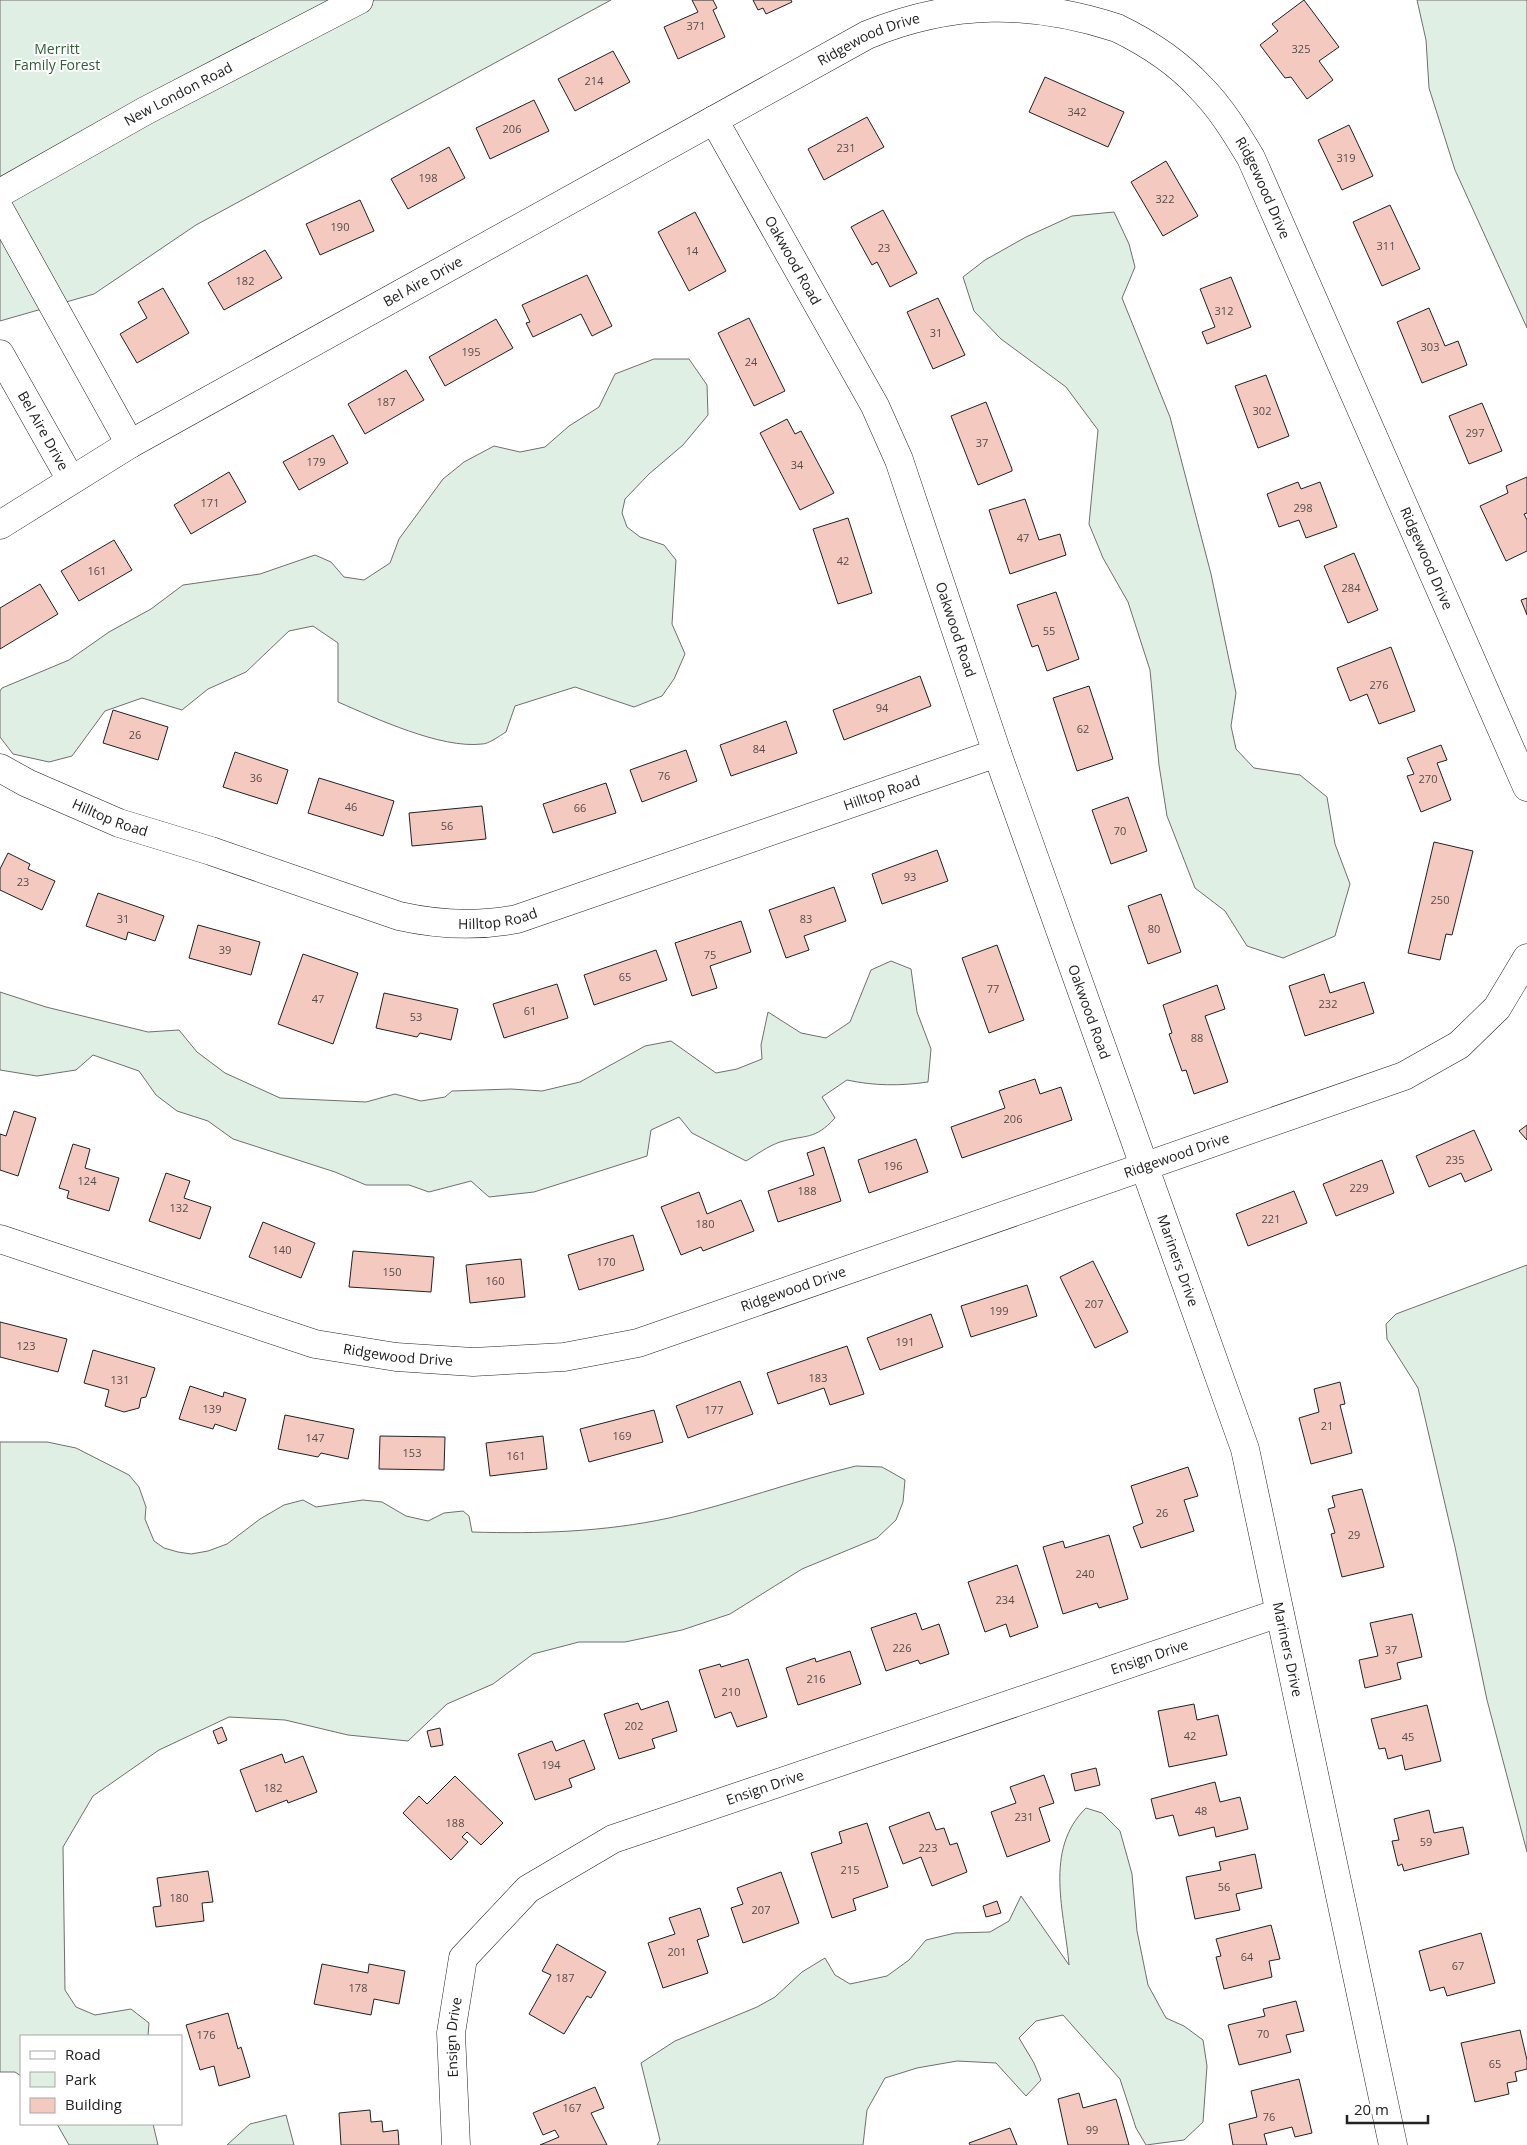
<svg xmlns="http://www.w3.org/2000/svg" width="1527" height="2145" font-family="'Open Sans',sans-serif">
<rect width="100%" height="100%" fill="#fff"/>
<g fill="#e0efe3" stroke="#6f6f6f">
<polygon points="0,0 611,0 196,225 94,294 0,321"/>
<polygon points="1417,0 1527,0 1527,328 1455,170 1429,88 1426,40"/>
<polygon points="1114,212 1129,244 1135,267 1122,298 1170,417 1211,574 1236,693 1231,726 1236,749 1254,768 1300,775 1327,797 1335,844 1350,884 1335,936 1283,958 1247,946 1225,911 1195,888 1167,816 1159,765 1150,670 1128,602 1103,558 1089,524 1098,430 1066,387 1001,339 974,311 963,277 985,260 1026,237 1072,216"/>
<path d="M654,359h35l18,26 1,30 -25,30 -34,29 -24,25 -3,14 5,14 13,10 24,8 12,15 -4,64 13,30 -11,25 -12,17 -28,11 -59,-20 -60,19 -9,26c-7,4 -17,12 -24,12 -41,5 -107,-26 -144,-42v-59l-25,-17 -24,5 -43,41 -38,17 -26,21 -40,-12 -37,13 -33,45 -23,6 -36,-8 -13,-17v-46l2,-3 67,-28 40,-28 42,-23 32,-24 77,-11 55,-19 16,7 13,15 20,3 26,-17 9,-24 44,-60 21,-17 30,-16 26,6 25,-5 24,-21 30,-19 16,-33z"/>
<path d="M891,961l20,8 6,43 14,37 -3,33c-27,4 -54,4 -81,-2l-25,17 13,21c-21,23 -29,16 -55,24 -12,4 -24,13 -34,19l-54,-28 -13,-16 -28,13 -4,26 -113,36 -45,5 -18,-16 -42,11 -20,-7h-43l-31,-13 -102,-33 -25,-18 -31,-10 -21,-16 -17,-24 -46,-16 -17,15 -39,6 -37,-6v-78l46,15 102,25 31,-2 18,22 28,21 55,25 86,4 29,-8 26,7 24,-4 7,-6 59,-2 31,2 38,-9 65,-36 26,-5 45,32 21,-4 25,-10 -1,-14 7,-33 33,21 25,5 24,-16 21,-52z"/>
<polygon points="1527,1265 1527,1852 1487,1700 1455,1547 1418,1388 1387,1339 1386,1324 1396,1314"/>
<path d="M0,1442h47l29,6 53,27 10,12 7,20 -1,12 9,22 10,7 14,4 13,2 17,-3 19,-7 33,-25 24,-14 19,-5 13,7 47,-7 19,2 24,14 22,5 16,-8 19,-2 6,5 3,16c66,2 132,0 197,-14 63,-14 124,-37 187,-52l26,1 23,13 -2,22 -7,18 -19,18 -75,31 -72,45 -48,16 -57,12h-46l-46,12 -40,30 -46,20 -39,37 -60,-6 -63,-15 -56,-3 -70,33 -66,46 -30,51 2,143 11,17 19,8 36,-6 18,14 -1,13h-127v40l-6,-4h-15z"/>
<path d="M1086,1808l16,5 18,18 12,43 5,57 11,54 18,33 18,8 19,14 4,26 -4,56 -19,18 -38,5 -10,-17 -16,-49 -57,-64 -27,6 -17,17 15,25 7,17 -15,16 -30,-33 -39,-2 -40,7 -32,10 -18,32 -4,35h-206l3,-5 -19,-77 34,-22 82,-34 18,-10 27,-25 23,-14 10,17 15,9 37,-8 22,-16 17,-20 29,-7 35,-1 19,-11 12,-25 48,69c-4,-52 -26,-115 17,-157z"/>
<polygon points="286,2115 294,2145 227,2145 250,2124"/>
<polygon points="57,2124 153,2124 158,2145 69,2145"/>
</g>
<g fill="#f3c9c0" stroke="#222">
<polygon points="692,0 713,0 717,8 713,10 725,37 678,59 664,27 698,12"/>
<polygon points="753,0 791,0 792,2 766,14 763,8 758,10"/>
<polygon points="1304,0 1339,47 1319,61 1333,80 1307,99 1291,77 1285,78 1260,45 1278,31 1272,24"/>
<polygon points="613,51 630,82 575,111 558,79"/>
<polygon points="1045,77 1124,112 1108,147 1029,112"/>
<polygon points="534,100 549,131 490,159 476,128"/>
<polygon points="867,117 884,147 824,180 808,149"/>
<polygon points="1349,125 1373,176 1342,190 1318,140"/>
<polygon points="449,147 465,178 408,209 391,179"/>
<polygon points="1166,161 1198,216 1163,236 1131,182"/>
<polygon points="360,200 374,231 320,255 306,224"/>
<polygon points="1390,205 1420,269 1382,286 1353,222"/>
<polygon points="883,210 917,273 890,287 877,262 872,265 851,227"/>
<polygon points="695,212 726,271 689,291 658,232"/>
<polygon points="265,250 282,278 224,310 208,283"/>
<polygon points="587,275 612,326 592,336 581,314 533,337 526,323 530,322 522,305"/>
<polygon points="1231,277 1251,327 1207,344 1202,332 1215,327 1200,289"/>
<polygon points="163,288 189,333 137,363 120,334 147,318 138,302"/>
<polygon points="938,298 965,355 933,369 907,312"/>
<polygon points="1429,308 1445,346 1458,341 1467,365 1422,383 1397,322"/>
<polygon points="749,318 785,391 754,406 718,333"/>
<polygon points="496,319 513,348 445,386 429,357"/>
<polygon points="406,370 424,400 365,434 348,404"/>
<polygon points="1266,375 1289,436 1258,448 1235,386"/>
<polygon points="986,402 1012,469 1012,471 978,485 951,416"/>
<polygon points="1482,403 1502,451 1469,464 1449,416"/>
<polygon points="787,419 795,434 801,431 834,493 800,510 760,433"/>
<polygon points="333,435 348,463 299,490 283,462"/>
<polygon points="229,472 246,502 191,534 174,505"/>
<polygon points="1527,477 1527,513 1524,514 1527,520 1527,551 1506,561 1480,506 1508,493 1506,486"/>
<polygon points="1298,482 1301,489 1320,482 1337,527 1306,538 1299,520 1279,527 1267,494"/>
<polygon points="1025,499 1039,540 1060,534 1066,555 1010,574 989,510"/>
<polygon points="848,518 872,593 838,604 813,529"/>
<polygon points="114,540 132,570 79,601 61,571"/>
<polygon points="1354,553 1378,610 1348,623 1324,566"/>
<polygon points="40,584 58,614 0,649 0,608"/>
<polygon points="1056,592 1079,659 1047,671 1038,645 1032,647 1017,605"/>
<polygon points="1527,598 1527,615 1521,600"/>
<polygon points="1391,647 1415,711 1379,724 1367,694 1350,701 1337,668"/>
<polygon points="920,676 931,706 844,740 833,710"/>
<polygon points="1089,686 1113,759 1077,771 1053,698"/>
<polygon points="113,710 168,727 158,760 103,743"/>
<polygon points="786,721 797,753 731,776 720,745"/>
<polygon points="1441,745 1447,760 1437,763 1451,800 1421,812 1407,776 1414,774 1407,758"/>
<polygon points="686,750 697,781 642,802 630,770"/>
<polygon points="235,752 288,770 277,804 223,787"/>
<polygon points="319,778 394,801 383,836 308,813"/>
<polygon points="606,783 616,813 553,833 543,804"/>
<polygon points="1128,797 1147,851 1111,864 1092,810"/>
<polygon points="482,806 486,839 412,846 409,813"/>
<polygon points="1434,842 1473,851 1452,935 1446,934 1440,960 1408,953"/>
<polygon points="937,850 948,881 882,904 872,874"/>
<polygon points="8,853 30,864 28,869 55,881 42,910 0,890 0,869"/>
<polygon points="834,887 846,921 804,936 809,950 786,958 769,910"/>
<polygon points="98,893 164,916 155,941 128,932 126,940 86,926"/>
<polygon points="1161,894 1181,952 1148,964 1128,906"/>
<polygon points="741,921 751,952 710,966 717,988 692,996 675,943"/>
<polygon points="198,925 260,942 251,975 189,958"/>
<polygon points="997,945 1024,1020 989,1033 962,958"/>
<polygon points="656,950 667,980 594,1005 584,975"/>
<polygon points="303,954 358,973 333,1044 278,1024"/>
<polygon points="1324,974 1330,993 1364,982 1374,1013 1305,1036 1289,986"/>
<polygon points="557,984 568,1018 504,1038 493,1004"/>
<polygon points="1217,985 1225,1009 1205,1016 1228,1082 1194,1094 1186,1070 1182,1071 1169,1034 1172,1033 1163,1005"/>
<polygon points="384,993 458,1009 451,1040 420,1033 417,1037 376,1028"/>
<polygon points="1035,1079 1040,1094 1061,1087 1072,1120 962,1158 951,1127 1005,1108 999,1091"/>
<polygon points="14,1111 36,1118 18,1176 0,1170 0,1134 6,1136"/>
<polygon points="1527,1125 1527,1140 1519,1131"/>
<polygon points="1474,1130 1492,1170 1465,1182 1461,1173 1429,1187 1416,1156"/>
<polygon points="916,1139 928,1172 869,1193 858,1160"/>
<polygon points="73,1144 90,1149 85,1168 119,1178 109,1211 67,1198 69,1191 59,1188"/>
<polygon points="824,1147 841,1201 778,1222 768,1191 814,1175 807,1153"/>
<polygon points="1382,1160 1394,1193 1336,1216 1323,1184"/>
<polygon points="166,1173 190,1181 184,1198 211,1207 200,1239 149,1221"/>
<polygon points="1294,1191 1307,1223 1248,1246 1236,1214"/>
<polygon points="699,1192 707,1214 741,1200 754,1231 703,1251 701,1247 681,1255 661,1207"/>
<polygon points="263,1222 315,1243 301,1278 249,1257"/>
<polygon points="633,1235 644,1270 579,1290 568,1255"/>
<polygon points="353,1251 434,1257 431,1292 349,1287"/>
<polygon points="521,1259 525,1297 470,1303 466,1265"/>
<polygon points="1093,1261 1128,1332 1095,1348 1060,1277"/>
<polygon points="1027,1285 1037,1316 971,1337 961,1306"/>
<polygon points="931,1314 943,1347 880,1370 867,1338"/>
<polygon points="0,1322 67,1339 58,1372 0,1357"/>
<polygon points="847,1346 864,1394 830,1405 824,1388 778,1404 767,1373"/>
<polygon points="93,1350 155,1368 146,1397 141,1398 139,1408 124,1412 105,1406 109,1390 84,1383"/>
<polygon points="740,1381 753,1414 688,1438 676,1406"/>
<polygon points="1340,1382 1345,1404 1340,1405 1352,1453 1311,1464 1299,1418 1319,1412 1314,1389"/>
<polygon points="190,1386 223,1397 224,1392 246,1399 236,1431 215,1424 213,1429 179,1419"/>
<polygon points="654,1410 663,1442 589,1462 580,1429"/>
<polygon points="285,1415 354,1429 348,1459 321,1453 318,1457 278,1449"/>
<polygon points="380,1436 445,1437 444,1470 379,1469"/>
<polygon points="543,1436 547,1469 490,1476 486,1443"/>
<polygon points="1188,1467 1198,1496 1184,1500 1194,1531 1141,1548 1133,1527 1143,1523 1131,1486"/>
<polygon points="1362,1489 1384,1567 1342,1577 1331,1534 1335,1533 1328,1509 1335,1507 1332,1496"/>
<polygon points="1109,1535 1128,1599 1099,1608 1097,1603 1063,1614 1043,1547 1063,1541 1065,1548"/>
<polygon points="1017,1565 1038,1627 1010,1637 1006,1624 985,1632 968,1582"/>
<polygon points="916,1613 922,1630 939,1624 949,1654 920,1664 918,1660 886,1671 871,1628"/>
<polygon points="1412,1614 1422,1657 1397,1663 1401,1679 1365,1688 1359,1660 1378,1656 1370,1623"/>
<polygon points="850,1651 861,1684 798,1705 786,1668 815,1658 816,1662"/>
<polygon points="748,1659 767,1717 737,1727 731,1712 715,1718 699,1670 720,1664 721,1667"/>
<polygon points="668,1701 677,1731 652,1739 655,1748 619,1759 604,1714 638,1703 641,1710"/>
<polygon points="1194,1704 1197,1720 1218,1715 1227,1755 1169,1767 1158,1711"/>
<polygon points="1427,1705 1441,1761 1405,1770 1402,1755 1388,1759 1385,1748 1379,1749 1371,1719"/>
<polygon points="222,1727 227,1740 218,1744 213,1731"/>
<polygon points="440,1728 443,1745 431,1747 427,1731"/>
<polygon points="584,1740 595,1769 569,1779 572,1787 535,1800 518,1754 552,1741 556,1751"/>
<polygon points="282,1754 285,1763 303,1756 317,1792 288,1803 287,1800 256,1812 240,1770"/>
<polygon points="1096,1768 1100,1785 1075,1791 1071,1774"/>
<polygon points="1044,1775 1054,1803 1039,1808 1050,1841 1007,1857 991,1812 1016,1803 1010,1787"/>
<polygon points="455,1776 503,1823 481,1845 467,1832 462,1837 468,1842 451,1860 403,1813 419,1796 427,1804"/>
<polygon points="1215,1782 1220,1802 1240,1797 1248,1829 1216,1837 1214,1827 1179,1836 1173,1815 1156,1819 1151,1799"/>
<polygon points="1429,1810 1434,1833 1463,1827 1469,1854 1404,1871 1402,1864 1398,1866 1392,1841 1399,1840 1394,1819"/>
<polygon points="929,1812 936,1830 944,1828 950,1845 957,1843 967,1872 932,1886 921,1857 903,1864 889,1827"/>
<polygon points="867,1823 888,1887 853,1899 856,1910 832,1918 811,1853 842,1843 839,1832"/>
<polygon points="1255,1854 1262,1888 1236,1894 1240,1910 1195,1919 1186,1877 1221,1870 1219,1862"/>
<polygon points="208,1871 213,1902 202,1903 204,1921 156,1927 153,1907 161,1906 157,1878"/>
<polygon points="781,1872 799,1923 743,1943 731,1908 743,1904 737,1888"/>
<polygon points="997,1901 1001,1913 986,1917 983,1906"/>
<polygon points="700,1908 709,1936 697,1940 708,1973 663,1988 648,1943 675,1934 669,1918"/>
<polygon points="1271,1925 1280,1959 1269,1961 1272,1977 1224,1989 1216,1957 1221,1956 1216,1939"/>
<polygon points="1481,1933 1495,1983 1447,1996 1444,1987 1430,1991 1419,1951"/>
<polygon points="557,1944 606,1972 591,1998 587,1996 564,2034 529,2014 551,1975 542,1971"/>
<polygon points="322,1964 368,1973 369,1964 405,1971 399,2004 374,1999 371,2015 314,2004"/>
<polygon points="1296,2001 1304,2031 1286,2035 1291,2052 1239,2065 1228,2025 1265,2016 1263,2009"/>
<polygon points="228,2013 238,2049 241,2047 250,2077 219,2086 214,2066 200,2070 186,2025"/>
<polygon points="1520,2030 1527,2060 1527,2069 1515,2072 1517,2081 1507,2083 1509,2094 1475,2102 1461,2043"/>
<polygon points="1299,2079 1312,2133 1295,2137 1292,2127 1264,2134 1267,2145 1233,2145 1229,2124 1257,2117 1251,2091"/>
<polygon points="595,2087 604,2108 591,2113 607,2145 540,2145 559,2137 555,2130 543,2135 533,2113"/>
<polygon points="1079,2093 1083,2108 1116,2099 1129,2145 1068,2145 1058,2099"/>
<polygon points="370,2110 371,2122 382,2121 383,2132 398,2130 399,2145 341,2145 339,2113"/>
<polygon points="1010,2128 1017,2145 970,2145 969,2143"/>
</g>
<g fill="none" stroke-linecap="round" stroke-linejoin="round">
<g stroke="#222" stroke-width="29">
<g id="minor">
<path id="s1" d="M714,120l161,286 24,54 98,293 248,696 148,696"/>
<polyline points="0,210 130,444"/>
<path id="s2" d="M0,354l71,126"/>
<path id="s3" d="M0,525l130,-81 737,-409c85,-35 164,-35 250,-7 31,15 60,34 83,59 21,21 36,46 51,71l276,629"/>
<path id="s4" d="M0,768l27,15 92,40 92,28 188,65c40,9 77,11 118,3l480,-166"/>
<path id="s5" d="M0,1239l315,105 81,13 77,5 91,-5 74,-14 766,-267 55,-31 38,-37 30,-50"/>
<path id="s6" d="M456,2145l-5,-112 12,-75 65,-69 85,-50 666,-226"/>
</g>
</g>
<g stroke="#222" stroke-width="29">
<g id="major">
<path id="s7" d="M0,193l145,-82 214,-111"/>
</g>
</g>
<use href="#minor" stroke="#fff" stroke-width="28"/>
<use href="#major" stroke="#fff" stroke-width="28"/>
</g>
<g text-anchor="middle" stroke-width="4" stroke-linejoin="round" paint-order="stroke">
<g font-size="11" fill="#564c4a">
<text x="696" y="30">371</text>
<text x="1301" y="53">325</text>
<text x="594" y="85">214</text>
<text x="1077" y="116">342</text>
<text x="512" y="133">206</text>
<text x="846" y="152">231</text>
<text x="1346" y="162">319</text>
<text x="428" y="182">198</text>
<text x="1165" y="203">322</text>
<text x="340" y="231">190</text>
<text x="1386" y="250">311</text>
<text x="884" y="252">23</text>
<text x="692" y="255">14</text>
<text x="245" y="285">182</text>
<text x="1224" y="315">312</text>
<text x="936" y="337">31</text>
<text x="1430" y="351">303</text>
<text x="471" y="356">195</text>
<text x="751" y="366">24</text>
<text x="386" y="406">187</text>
<text x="1262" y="415">302</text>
<text x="1475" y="437">297</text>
<text x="982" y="447">37</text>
<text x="316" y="466">179</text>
<text x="797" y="469">34</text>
<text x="210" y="507">171</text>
<text x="1303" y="512">298</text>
<text x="1023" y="542">47</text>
<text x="843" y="565">42</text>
<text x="97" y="575">161</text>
<text x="1351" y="592">284</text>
<text x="1049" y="635">55</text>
<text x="1379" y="689">276</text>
<text x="882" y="712">94</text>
<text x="1083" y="733">62</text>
<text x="135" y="739">26</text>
<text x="759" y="753">84</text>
<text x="664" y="780">76</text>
<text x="256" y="782">36</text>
<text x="1428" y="783">270</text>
<text x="351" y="811">46</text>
<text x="580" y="812">66</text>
<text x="447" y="830">56</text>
<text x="1120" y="835">70</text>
<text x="910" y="881">93</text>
<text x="23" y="886">23</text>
<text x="1440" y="904">250</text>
<text x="123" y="923">31</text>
<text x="806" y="923">83</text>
<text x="1154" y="933">80</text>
<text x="225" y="954">39</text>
<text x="710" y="959">75</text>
<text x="625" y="981">65</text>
<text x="993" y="993">77</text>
<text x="318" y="1003">47</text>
<text x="1328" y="1008">232</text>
<text x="530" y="1015">61</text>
<text x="416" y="1021">53</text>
<text x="1197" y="1042">88</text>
<text x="1013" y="1123">206</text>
<text x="1455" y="1164">235</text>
<text x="893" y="1170">196</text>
<text x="87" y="1185">124</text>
<text x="1359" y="1192">229</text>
<text x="807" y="1195">188</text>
<text x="179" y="1212">132</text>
<text x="1271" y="1223">221</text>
<text x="705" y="1228">180</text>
<text x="282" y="1254">140</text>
<text x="606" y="1266">170</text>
<text x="392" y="1276">150</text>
<text x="495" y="1285">160</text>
<text x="1094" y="1308">207</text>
<text x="999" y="1315">199</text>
<text x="905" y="1346">191</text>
<text x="26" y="1350">123</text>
<text x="818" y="1382">183</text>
<text x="120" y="1384">131</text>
<text x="212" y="1413">139</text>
<text x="714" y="1414">177</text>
<text x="1327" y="1430">21</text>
<text x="622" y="1440">169</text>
<text x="315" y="1442">147</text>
<text x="412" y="1457">153</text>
<text x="516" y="1460">161</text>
<text x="1162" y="1517">26</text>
<text x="1354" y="1539">29</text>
<text x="1085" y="1578">240</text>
<text x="1005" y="1604">234</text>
<text x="902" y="1652">226</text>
<text x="1391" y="1654">37</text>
<text x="816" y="1683">216</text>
<text x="731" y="1696">210</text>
<text x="634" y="1730">202</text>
<text x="1190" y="1740">42</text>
<text x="1408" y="1741">45</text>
<text x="551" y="1769">194</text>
<text x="273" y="1792">182</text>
<text x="1201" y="1815">48</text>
<text x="1024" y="1821">231</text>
<text x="455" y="1827">188</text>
<text x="1426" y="1846">59</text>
<text x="928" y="1852">223</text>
<text x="850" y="1874">215</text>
<text x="1224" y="1891">56</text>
<text x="179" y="1902">180</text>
<text x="761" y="1914">207</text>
<text x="677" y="1956">201</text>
<text x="1247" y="1961">64</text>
<text x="1458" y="1970">67</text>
<text x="565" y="1982">187</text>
<text x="358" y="1992">178</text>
<text x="1263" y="2038">70</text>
<text x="206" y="2039">176</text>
<text x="1495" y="2068">65</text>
<text x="572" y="2112">167</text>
<text x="1269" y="2121">76</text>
<text x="1092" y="2134">99</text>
</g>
<g font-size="14" fill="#222" stroke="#fff">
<text dy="5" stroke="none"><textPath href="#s3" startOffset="996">Ridgewood Drive</textPath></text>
<text dy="5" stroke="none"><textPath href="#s7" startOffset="204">New London Road</textPath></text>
<text dy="5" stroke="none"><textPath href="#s3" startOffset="1474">Ridgewood Drive</textPath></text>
<text dy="5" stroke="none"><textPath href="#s1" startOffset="161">Oakwood Road</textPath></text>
<text dy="5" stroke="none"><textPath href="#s3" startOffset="488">Bel Aire Drive</textPath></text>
<text dy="5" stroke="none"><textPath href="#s2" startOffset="88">Bel Aire Drive</textPath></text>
<text dy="5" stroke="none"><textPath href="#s3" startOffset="1879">Ridgewood Drive</textPath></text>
<text dy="5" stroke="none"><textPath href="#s1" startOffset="566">Oakwood Road</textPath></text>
<text dy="5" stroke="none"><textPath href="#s4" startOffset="931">Hilltop Road</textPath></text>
<text dy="5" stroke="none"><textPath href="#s4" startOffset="121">Hilltop Road</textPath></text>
<text dy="5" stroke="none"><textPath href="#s4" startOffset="526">Hilltop Road</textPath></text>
<text dy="5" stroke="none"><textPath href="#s1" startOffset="971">Oakwood Road</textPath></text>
<text dy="5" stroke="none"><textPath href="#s5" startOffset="1228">Ridgewood Drive</textPath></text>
<text dy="5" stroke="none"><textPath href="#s1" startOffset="1235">Mariners Drive</textPath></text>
<text dy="5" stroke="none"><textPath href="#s5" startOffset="822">Ridgewood Drive</textPath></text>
<text dy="5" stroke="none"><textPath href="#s5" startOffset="416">Ridgewood Drive</textPath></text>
<text dy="5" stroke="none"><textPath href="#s1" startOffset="1640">Mariners Drive</textPath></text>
<text dy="5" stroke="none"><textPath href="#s6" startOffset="948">Ensign Drive</textPath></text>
<text dy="5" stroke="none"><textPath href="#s6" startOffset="542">Ensign Drive</textPath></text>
<text dy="5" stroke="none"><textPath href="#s6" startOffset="108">Ensign Drive</textPath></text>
</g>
<g font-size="14" fill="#2f5e38" stroke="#fff">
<text x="57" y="54">Merritt<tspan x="57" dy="16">Family Forest</tspan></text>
</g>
</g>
<rect x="20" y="2035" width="162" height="90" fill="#ffffff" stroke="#a7a7a7"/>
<rect x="30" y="2051" width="25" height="8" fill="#ffffff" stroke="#a7a7a7"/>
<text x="65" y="2060" font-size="15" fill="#222222">Road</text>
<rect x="30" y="2072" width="25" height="15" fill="#e0efe3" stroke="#a7a7a7"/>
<text x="65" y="2085" font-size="15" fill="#222222">Park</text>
<rect x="30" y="2098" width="25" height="15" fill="#f3c9c0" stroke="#a7a7a7"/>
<text x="65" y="2110" font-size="15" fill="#222222">Building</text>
<path d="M1347 2115v8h81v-8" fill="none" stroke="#222222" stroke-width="2.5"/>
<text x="1354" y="2115" font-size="15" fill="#222222" stroke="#ffffff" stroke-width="4" paint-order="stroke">20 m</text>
</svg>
